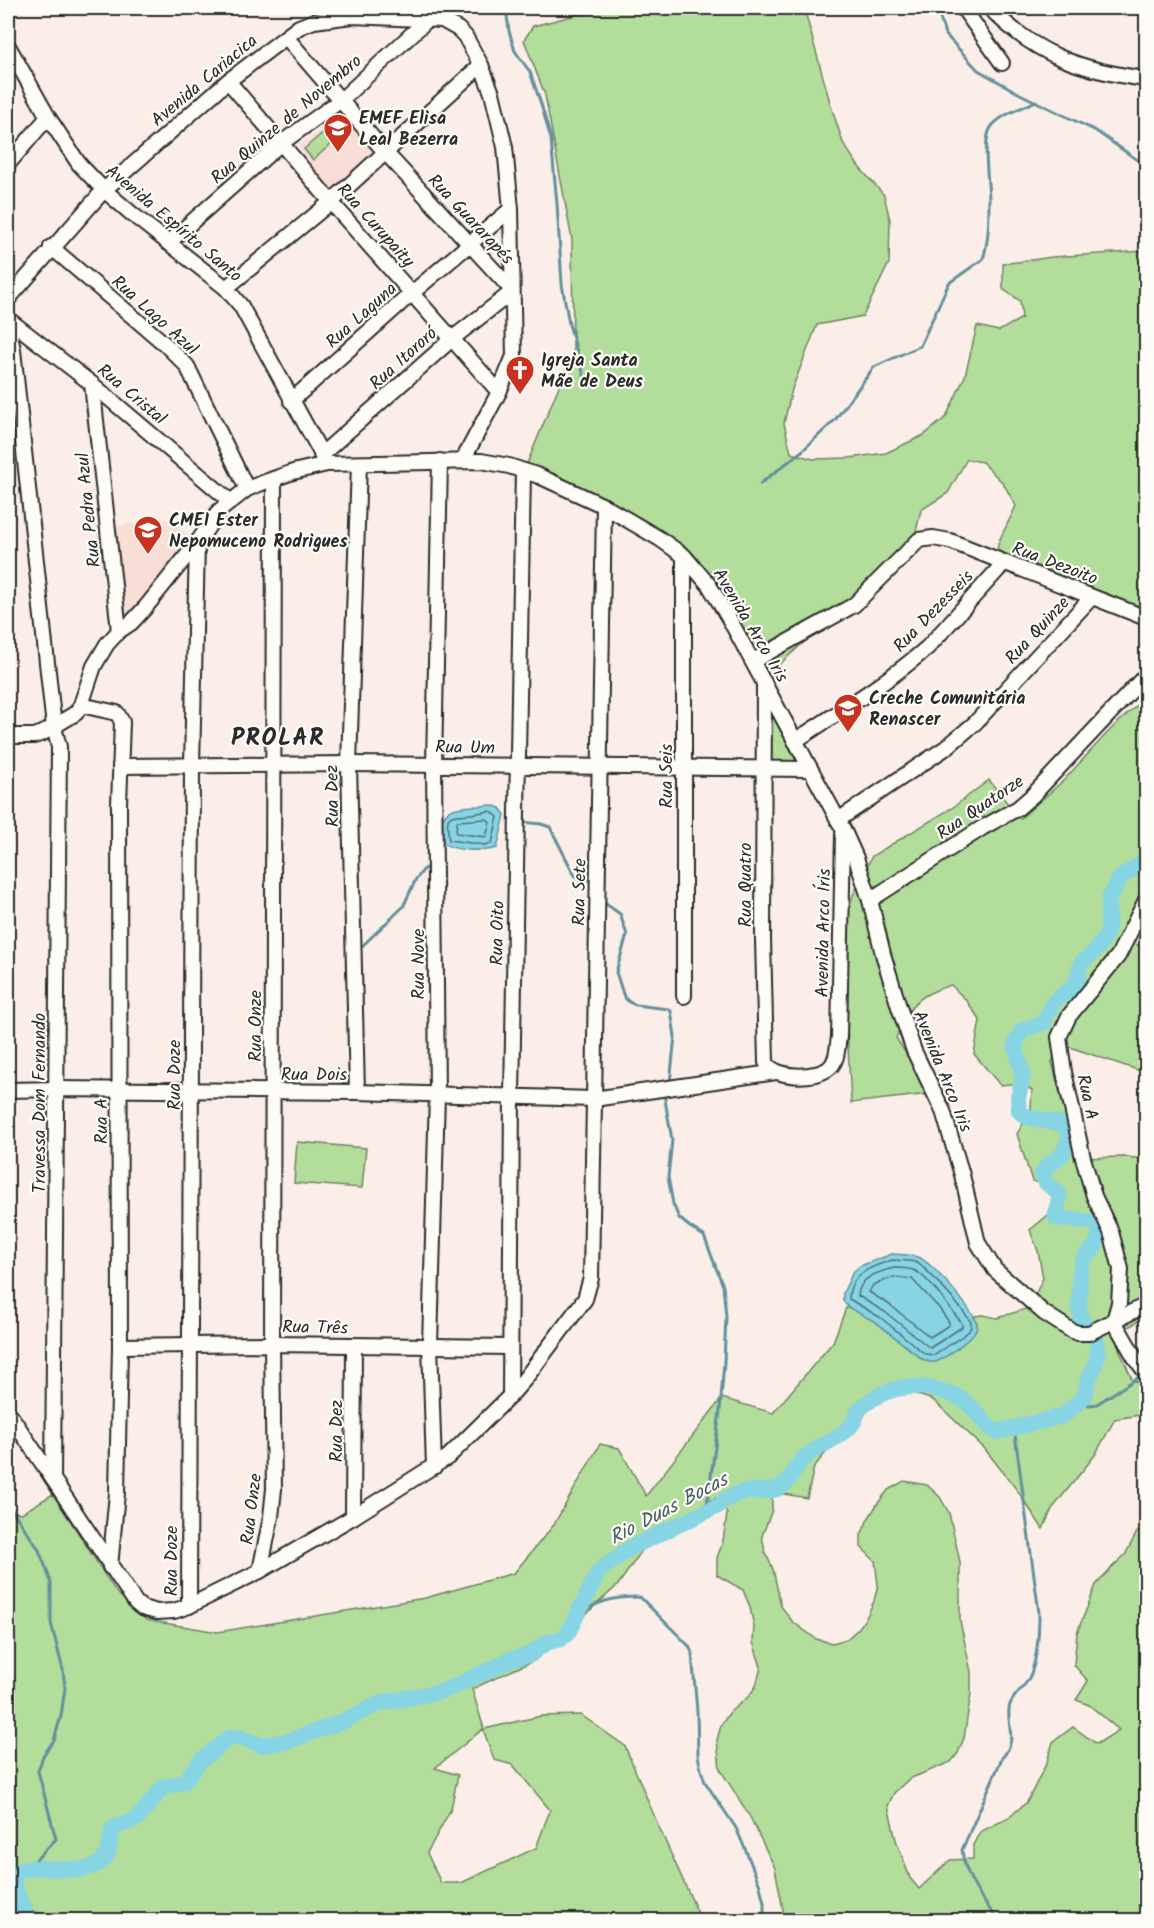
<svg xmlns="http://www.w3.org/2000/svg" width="1154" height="1928" font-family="Kalam,sans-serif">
<rect width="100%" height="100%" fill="#fbeee8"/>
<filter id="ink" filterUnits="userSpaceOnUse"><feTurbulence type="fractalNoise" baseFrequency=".0167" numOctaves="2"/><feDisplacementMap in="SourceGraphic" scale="12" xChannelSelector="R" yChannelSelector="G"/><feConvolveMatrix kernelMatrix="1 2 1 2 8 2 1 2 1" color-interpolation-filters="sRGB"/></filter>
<g filter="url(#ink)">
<g fill="#f8ded7">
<polygon points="337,119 350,124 376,153 331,190 302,156 299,145"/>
<polygon points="170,519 191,539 132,616 124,618 115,526"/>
</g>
<g fill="#b2dd9b" stroke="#6e8463" stroke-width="1.5" fill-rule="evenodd">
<polygon points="604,8 804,8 831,106 843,143 859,167 884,195 890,220 889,263 863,316 817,325 792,389 784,423 791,453 813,459 849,458 886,453 924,435 946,417 965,376 977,326 999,331 1022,318 1020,301 1003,289 1003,264 1052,257 1146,251 1146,622 1083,600 997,550 999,541 1016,506 1003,483 982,462 967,459 948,493 921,510 913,544 772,671 757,655 683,555 524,471 573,352 572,240 545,95 524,40 533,26"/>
<polygon points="326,130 335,141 313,160 304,149"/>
<path d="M1146,697v214l-15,30 15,9v123l-85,-29 -9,18 20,77 8,19 45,-1 21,2v158l-23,13v-12l-4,31 13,30 14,8v27l-31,5 -20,36 -43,54 -9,20 -26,-39 -33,-42 -51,-48 -39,-13 -44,36 -36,44 -7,31 -35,-6v18l-10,26 3,16 8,17 8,37 11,15 24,18 16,4 15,-4 12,-11 8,-12 7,-15 4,-16 -3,-24 -14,-14v-12l7,-16 10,-16 10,-13 16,-9 23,4 13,12 9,16 11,49v59l11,51v21l-7,45 -6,15 -7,9 -42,17 -15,14 -6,13 8,34 14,38 9,11 31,-29 23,-1v-14l7,-13 28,-14 19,-16 20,-40 6,-20 20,-15 24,17 22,-14 -30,-25 -13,-5 12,-19 -14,-16 3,-32 19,-48 15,-17 14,-13 12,-23 9,-3v391h-361l-10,-52 -26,-53 -29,-46 -3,-29 4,-15 9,-13 19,-16 7,-10 5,-19 -8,-25 1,-15 -4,-20 -7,-17 -26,-15v-17l6,-17 4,-27 -8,-16h-4l-63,38 -34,49 -83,75 -63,29 12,40 57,-13 40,-1 44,31 33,79 43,95h-693v-415l6,7 8,1 31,-19 63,98 30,28 72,12 207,-34 89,-25 39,-47 47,-82 19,4 27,48 76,-98 51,15 60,-71 13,-34c17,-1 61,39 76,51l55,-35 -3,-8 9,-1 14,3 32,-10 14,-30 -5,-27 -8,-21 29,-24 -5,-20 -22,-5 -15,-47 14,-25 1,-19 -11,-7 -21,2 -26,-31 6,-34 -14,-20 -15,-15c-34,10 -42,20 -55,53l25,39 8,17 -78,9 -9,-170 11,-38 19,-39 80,-48 37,-28 31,39 44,-39 46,-50zM483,1729l11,31 19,5 37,45 -14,38 -75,35h-20l-14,-30 24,-44 7,-34 -23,-7z"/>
<polygon points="768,706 798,765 775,765 769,762"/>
<polygon points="297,1142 366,1148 362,1188 294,1183"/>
</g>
<g fill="#87d4e5" stroke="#62909b" stroke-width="1.5">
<path d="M491,805l9,3 5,7 -8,33c-12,4 -44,3 -54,-5 -9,-43 17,-34 48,-38z"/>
<path d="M892,1254c9,1 19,0 28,4 12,5 59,57 57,69 -1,9 -34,33 -42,35 -5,1 -9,-1 -13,-3l-45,-36 -29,-16 -5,-6v-8l10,-21 7,-6z"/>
</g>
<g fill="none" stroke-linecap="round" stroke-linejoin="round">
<g stroke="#506f75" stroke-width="1.5">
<path d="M491,811l7,6 -6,26 -7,2 -36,-5c-4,-27 -2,-24 22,-26 6,-1 13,-2 20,-3z"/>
<polygon points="487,819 490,822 486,837 456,833 457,821"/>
<path d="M893,1260c8,1 17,0 24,3 8,3 52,53 54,60 1,5 -1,6 -3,9l-33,23 -10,-1 -44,-36 -32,-19c0,-25 23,-33 44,-39z"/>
<path d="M894,1268c6,0 13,0 19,2 15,5 38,41 49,53v4l-32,21 -45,-36 -27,-16c1,-19 20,-24 36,-28z"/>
<polygon points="894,1277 912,1279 939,1308 949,1322 949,1325 930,1337 890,1305 869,1292 873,1285"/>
</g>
<g stroke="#62909b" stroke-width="3">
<polyline points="506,8 509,31 515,51 530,72 541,104 551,139 557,204 562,284 569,324 584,376"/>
<polyline points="937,8 945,34 978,70 1020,94 1096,131 1146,166"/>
<path d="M760,484l42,-33 33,-31 39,-53 46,-21 29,-63 34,-24c6,-18 6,-41 6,-60 0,-16 -8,-60 3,-73 10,-12 30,-18 44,-25"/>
<polyline points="521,822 541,824 550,827 574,874 581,882"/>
<polyline points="602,901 620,914 627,935 616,972 624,997 629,1002 636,1005 668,1009 671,1011 675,1036 670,1083"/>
<polyline points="360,948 403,907 416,879 425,868"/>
<polyline points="664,1094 672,1140 668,1177 673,1204 679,1218 690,1227 704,1236 723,1286 726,1316 724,1362 720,1411 706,1512"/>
<polyline points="1078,1403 1090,1405 1097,1404 1139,1377"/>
<polyline points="8,1504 38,1548 46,1568 51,1583 51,1623 63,1670 65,1688 61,1716 54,1740 43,1756 38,1771 56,1839 29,1867"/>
<path d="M575,1619c19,-18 38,-22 65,-22l49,49 3,7 5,58 1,44 3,15 4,12 31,46 10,23 14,35 4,17v17"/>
<polyline points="25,1910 62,1920"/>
<path d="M998,1920c-15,-19 -34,-45 -36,-70l40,-92c16,-18 5,-29 7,-49 1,-12 15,-20 20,-31 9,-19 10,-44 10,-65l-25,-186"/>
</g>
<path stroke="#87d4e5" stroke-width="16" d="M17,1920l6,-3 2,-8c-6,-12 -15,-24 -10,-36 26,-15 74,11 92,-18 4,-7 3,-19 6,-27l24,-9 26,-32 21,-5 16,-21 31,-24h7l24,8 26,-4 53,-19 40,-19 63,-12 48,-22 18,-10 19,-4 17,-12 14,-4 8,-6 31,-62 31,-23 88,-42c24,-25 53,-7 67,-22 8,-8 11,-19 19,-26 14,-12 32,-18 46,-31 6,-5 5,-13 11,-19 28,-26 67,-26 99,-10 15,8 22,27 37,34l66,-16 22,-20 3,-16 7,-14 3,-15 -2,-13 -5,-8 -8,-6 -4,-15 1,-37 3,-13 12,-12 5,-13 -2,-7 -6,-5 -36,-4c-2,-6 4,-14 3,-25l-13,-10 -4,-9 5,-8 16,-12 8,-22c-11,-16 -39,-7 -52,-21l-1,-13 5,-22 -8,-31 7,-15 22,-7 10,-22 22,-16 5,-22 13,-11 11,-14 3,-10 1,-29 11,-21 26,-18"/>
<g stroke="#2b2b2b" stroke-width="18">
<g id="minor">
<polyline points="963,8 1002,63"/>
<path d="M990,8c45,47 93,63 156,71"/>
<polyline points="286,37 385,152 512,290"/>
<polyline points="8,46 48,117 79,164 104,190 132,214 226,288 241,306 327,464"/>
<polyline points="228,81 331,202 499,392"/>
<polyline points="8,164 48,117"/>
<polyline points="168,243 280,144 341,100 426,21"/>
<polyline points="51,247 166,345 187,366 247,489"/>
<polyline points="226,288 331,202 481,65"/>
<polyline points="8,299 104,190 228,81 299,27 314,21 352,16 442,20 458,29 465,36 481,65 492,93 505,147 511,209 514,356 499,392 463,460"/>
<polyline points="8,319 92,384 230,501"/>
<polyline points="8,324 13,350 54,727 59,747 53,1479"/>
<polyline points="92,384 119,631"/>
<polyline points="291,401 412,293 511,209"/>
<polyline points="321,455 453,338 512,292"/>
<polyline points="684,556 684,996"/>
<polyline points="753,661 854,605 919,540 933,538 950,541 1146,618"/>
<path d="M764,682l-1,257 3,123c7,17 50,17 63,6 9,-7 8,-21 10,-31l4,-203"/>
<polyline points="81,705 117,713 122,722 119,804 120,1346 117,1493 110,1567"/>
<polyline points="8,736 34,736 43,733 76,713 81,705 94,666 107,644 119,631 131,623 145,608 197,543 219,511 247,489 262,483 293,472 327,464 481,461 509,466 539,476 604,506 660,539 684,556 709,585 731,622 843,829 856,858 870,900 883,954 899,1007 914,1051 943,1111 962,1175 978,1243 995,1270 1044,1313 1072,1331 1078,1333 1089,1333 1146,1305"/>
<path d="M795,741c45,-30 92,-58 133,-94l76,-84"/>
<polyline points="120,766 349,764 810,769"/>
<polyline points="838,820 947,747 975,723 1092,597"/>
<polyline points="870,900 982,828 1018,808 1033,795 1146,675"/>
<polyline points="8,1090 57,1089 357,1092 594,1099 776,1072"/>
<polyline points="357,1092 349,764 359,464"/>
<polyline points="1114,1321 1119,1303 1121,1269 1111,1232 1094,1196 1083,1158 1064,1072 1059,1037 1069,1016 1118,956 1146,900"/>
<polyline points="1114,1321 1134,1356 1146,1373"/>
<polyline points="120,1346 272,1344 510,1347"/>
<polyline points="510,1396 512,1095 523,471"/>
<polyline points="8,1412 136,1603 142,1608 157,1612 174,1611 189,1606 260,1571 353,1517 448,1457 510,1396 524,1380 585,1299 591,1278 604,506"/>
<polyline points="434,1467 430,1345 437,1094 434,765 440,461"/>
<polyline points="353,1517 354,1346"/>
<polyline points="260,1571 271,1517 274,1489 272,1344 274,479"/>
<polyline points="189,1606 192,765 197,543"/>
</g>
</g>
<use href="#minor" stroke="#fdfcf7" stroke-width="14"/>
</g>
</g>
<defs>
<g id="school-pin" transform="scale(1.5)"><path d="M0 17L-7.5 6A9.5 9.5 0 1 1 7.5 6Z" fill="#c8321e" stroke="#fdfcf7"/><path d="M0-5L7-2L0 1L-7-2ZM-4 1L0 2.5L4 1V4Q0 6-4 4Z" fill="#fff"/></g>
<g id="church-pin" transform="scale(1.5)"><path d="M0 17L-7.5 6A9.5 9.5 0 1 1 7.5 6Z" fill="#c8321e" stroke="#fdfcf7"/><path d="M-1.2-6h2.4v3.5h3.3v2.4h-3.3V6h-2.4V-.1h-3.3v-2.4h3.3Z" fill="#fff"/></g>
</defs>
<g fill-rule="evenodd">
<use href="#school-pin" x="338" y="128"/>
<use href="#church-pin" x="520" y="370"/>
<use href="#school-pin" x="148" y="530"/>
<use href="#school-pin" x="848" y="708"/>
</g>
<g text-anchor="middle" stroke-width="4.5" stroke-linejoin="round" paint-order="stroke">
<g font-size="18" fill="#2b2b2b" stroke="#fdfcf7">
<text transform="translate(204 80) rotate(-40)" y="6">Avenida Cariacica</text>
<text transform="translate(286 119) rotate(-40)" y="6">Rua Quinze de Novembro</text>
<text transform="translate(471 219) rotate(47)" y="6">Rua Guararapés</text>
<text transform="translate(174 223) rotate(40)" y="6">Avenida Espírito Santo</text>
<text transform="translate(376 225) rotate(48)" y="6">Rua Curupaity</text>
<text transform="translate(155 315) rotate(42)" y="6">Rua Lago Azul</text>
<text transform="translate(361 315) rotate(-42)" y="6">Rua Laguna</text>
<text transform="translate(403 358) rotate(-42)" y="6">Rua Itororó</text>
<text transform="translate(132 394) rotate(40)" y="6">Rua Cristal</text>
<text transform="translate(88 510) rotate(-96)" y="6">Rua Pedra Azul</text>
<text transform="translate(1055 563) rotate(21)" y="6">Rua Dezoito</text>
<text transform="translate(933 611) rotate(-46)" y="6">Rua Dezesseis</text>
<text transform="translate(751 625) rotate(59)" y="6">Avenida Arco Iris</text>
<text transform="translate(1037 630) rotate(-47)" y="6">Rua Quinze</text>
<text transform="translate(465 747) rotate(1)" y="6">Rua Um</text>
<text transform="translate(666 776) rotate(-90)" y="6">Rua Seis</text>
<text transform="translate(332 796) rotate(-91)" y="6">Rua Dez</text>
<text transform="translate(980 807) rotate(-34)" y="6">Rua Quatorze</text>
<text transform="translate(745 885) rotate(-90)" y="6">Rua Quatro</text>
<text transform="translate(579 892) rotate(-89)" y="6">Rua Sete</text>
<text transform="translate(497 933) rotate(-89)" y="6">Rua Oito</text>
<text transform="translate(823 933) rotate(-89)" y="6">Avenida Arco Íris</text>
<text transform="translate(418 964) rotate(-90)" y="6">Rua Nove</text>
<text transform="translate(255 1026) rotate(-90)" y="6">Rua Onze</text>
<text transform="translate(943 1071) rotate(68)" y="6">Avenida Arco Iris</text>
<text x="314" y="1080">Rua Dois</text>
<text transform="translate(174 1075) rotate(-90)" y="6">Rua Doze</text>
<text transform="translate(1088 1097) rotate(78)" y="6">Rua A</text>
<text transform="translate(39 1103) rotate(-90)" y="6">Travessa Dom Fernando</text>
<text transform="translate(101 1121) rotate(-90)" y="6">Rua A</text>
<text transform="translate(315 1327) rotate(1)" y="6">Rua Três</text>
<text transform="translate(336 1431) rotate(-90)" y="6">Rua Dez</text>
<text transform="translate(251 1509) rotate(-83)" y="6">Rua Onze</text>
<text transform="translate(171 1561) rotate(-90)" y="6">Rua Doze</text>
</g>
<g font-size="18" font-weight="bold" fill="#2b2b2b" stroke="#fdfcf7" text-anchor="start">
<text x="359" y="124">EMEF Elisa<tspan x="359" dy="21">Leal Bezerra</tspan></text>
<text x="541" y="366">Igreja Santa<tspan x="541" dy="21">Mãe de Deus</tspan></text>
<text x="169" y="526">CMEI Ester<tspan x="169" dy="21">Nepomuceno Rodrigues</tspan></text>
<text x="869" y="704">Creche Comunitária<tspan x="869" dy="21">Renascer</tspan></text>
</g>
<g font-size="20" font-style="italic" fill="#475e63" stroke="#fdfcf7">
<text transform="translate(668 1508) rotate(-28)" y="7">Rio Duas Bocas</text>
</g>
<g font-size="24" font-weight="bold" letter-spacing="1.5" fill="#2b2b2b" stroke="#fdfcf7">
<text x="278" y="745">PROLAR</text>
</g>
</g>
<rect width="1154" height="1928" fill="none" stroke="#fdfcf7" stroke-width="30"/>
<rect x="15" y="15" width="1124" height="1898" fill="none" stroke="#2b2b2b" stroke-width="2" filter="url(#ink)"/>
</svg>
